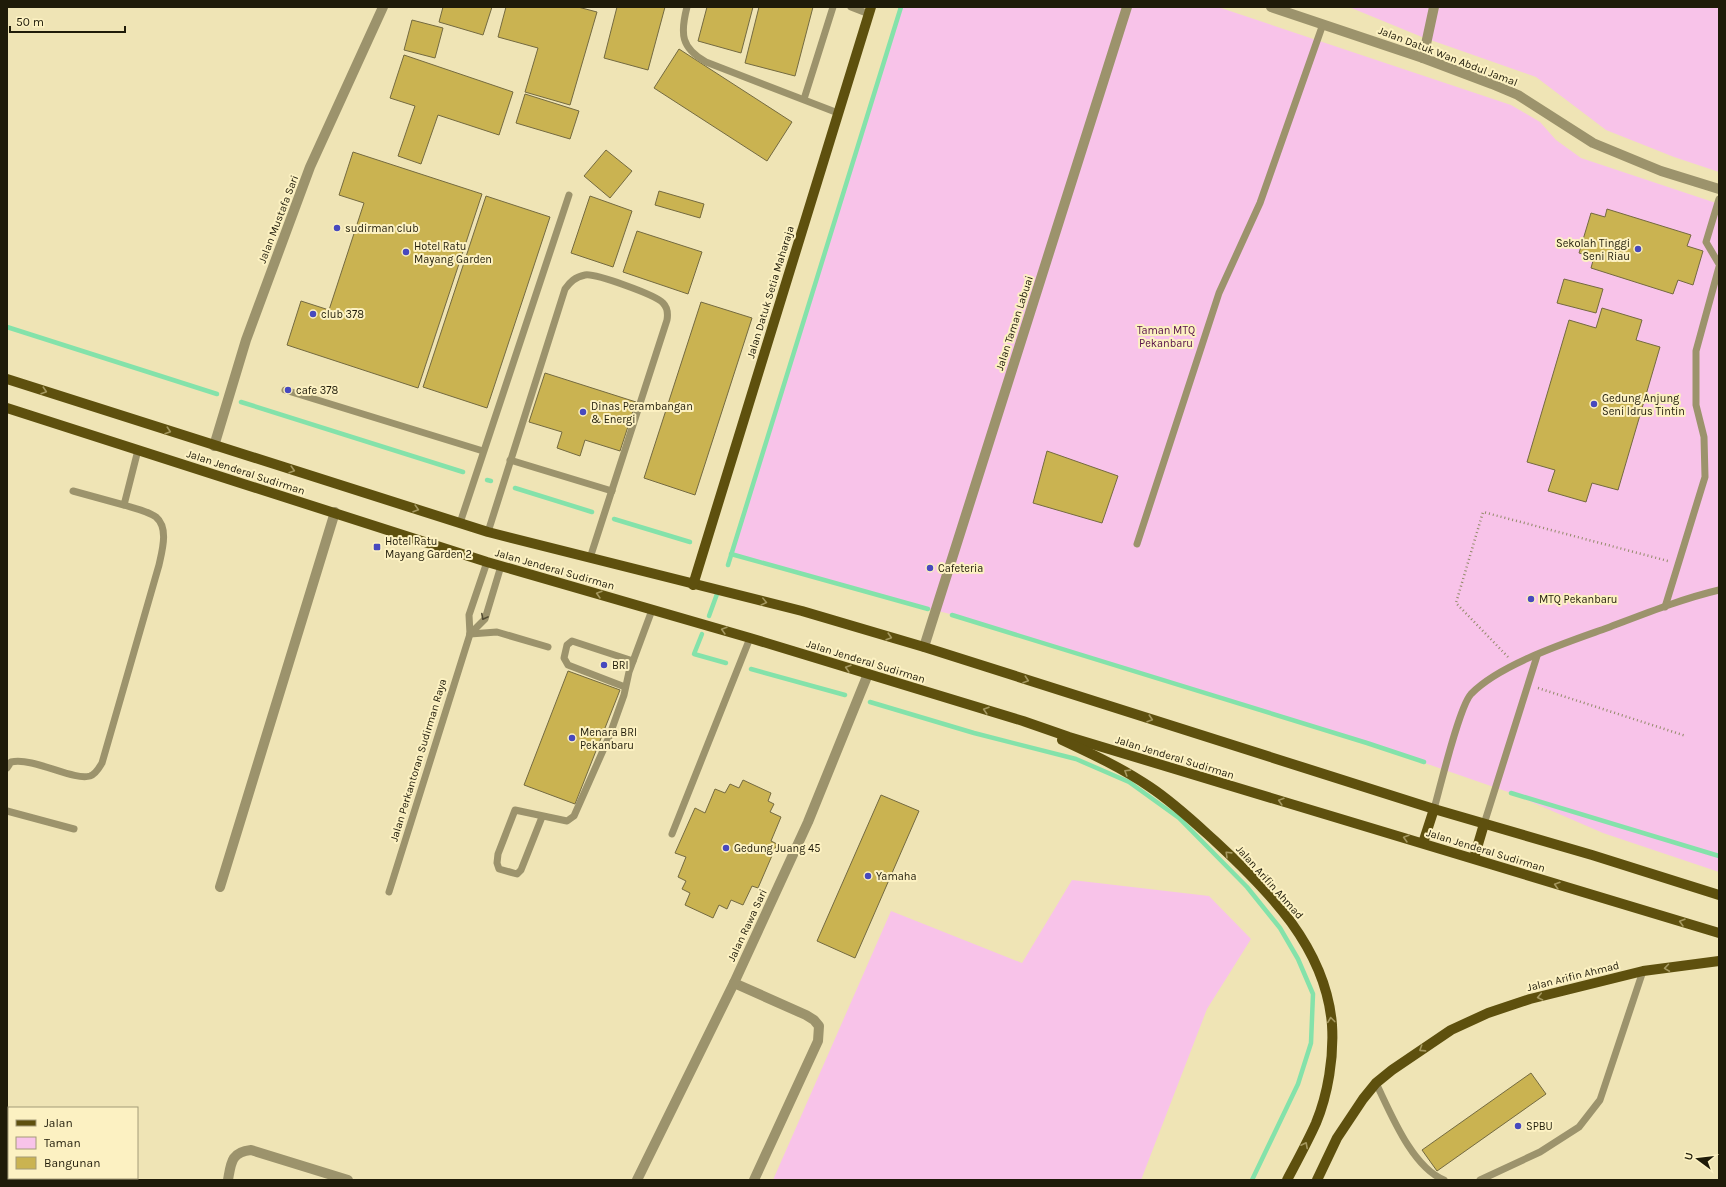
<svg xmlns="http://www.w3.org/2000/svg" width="1726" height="1187" font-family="Karla,sans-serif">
<rect width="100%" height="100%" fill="#efe4b5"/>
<g fill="#f8c3e9">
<polygon points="901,7 1218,7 1511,105 1540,122 1556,140 1581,158 1719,204 1719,872 1603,833 1511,793 1367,743 958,616 887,598 731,554"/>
<polygon points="1349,7 1719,7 1719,172 1674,157 1606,130 1536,77 1422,37"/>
<polygon points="1072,880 1209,896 1251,939 1207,1009 1141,1180 773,1180 891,911 1022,963"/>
</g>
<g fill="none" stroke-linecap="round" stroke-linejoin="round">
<g stroke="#84e2aa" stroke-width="4.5">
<polyline points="7,327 217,394"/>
<polyline points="241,402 463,472"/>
<polyline points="487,480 491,481"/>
<polyline points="515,488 592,512"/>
<polyline points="614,519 690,542"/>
<polyline points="731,554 928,609"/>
<polyline points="728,565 901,7"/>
<polyline points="952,615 1367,743 1424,762"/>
<polyline points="709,616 717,594"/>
<polyline points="702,634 694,654 726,663"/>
<polyline points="751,669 845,695"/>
<polyline points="870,702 974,733 1076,759 1129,782 1179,818 1247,887 1280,928 1298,959 1313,994 1311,1043 1298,1084 1252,1180"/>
<polyline points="1511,793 1719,856"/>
</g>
</g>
<g fill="#cab351" stroke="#746a40">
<polygon points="443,7 492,7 483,35 439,22"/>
<polygon points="506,7 578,7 597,12 570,105 525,92 538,48 498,37"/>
<polygon points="617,7 665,7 648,70 604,58"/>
<polygon points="707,7 753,7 741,53 698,41"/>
<polygon points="759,7 813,7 795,76 745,63"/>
<polygon points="412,20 443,28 435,58 404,50"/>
<polygon points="679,49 792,122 767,161 654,88"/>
<polygon points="404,55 513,92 499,135 438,115 421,164 398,156 415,106 390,98"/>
<polygon points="525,94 579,111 570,139 516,123"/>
<polygon points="606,150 632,171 610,198 584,176"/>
<polygon points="353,152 482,194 418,388 287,345 301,301 329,310 364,203 339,195"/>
<polygon points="659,191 704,204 700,218 655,205"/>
<polygon points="486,196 550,217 487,408 423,387"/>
<polygon points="590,196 632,211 613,267 571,253"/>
<polygon points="1607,209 1691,235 1687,246 1703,251 1693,285 1678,280 1673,294 1591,268 1594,257 1579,253 1591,213 1605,217"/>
<polygon points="637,231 702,252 688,294 623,272"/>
<polygon points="1564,279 1603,289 1596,313 1557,303"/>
<polygon points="701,302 752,318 695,495 644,478"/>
<polygon points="1602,308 1642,320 1636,340 1660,347 1618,490 1592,483 1586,502 1548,491 1555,470 1527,462 1569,320 1596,328"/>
<polygon points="545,373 636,402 620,451 585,440 580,456 557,448 562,432 529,422"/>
<polygon points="1047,451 1118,476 1102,523 1033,503"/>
<polygon points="568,671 620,690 575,804 524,785"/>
<polygon points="743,780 771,793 768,801 774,804 770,812 781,817 771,841 777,844 758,888 752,886 743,905 731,900 727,909 719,905 713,918 685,905 690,893 682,889 686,881 678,877 686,857 675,853 695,808 705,813 715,789 725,793 730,784 739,788"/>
<polygon points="881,795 919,811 855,958 817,941"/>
<polygon points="1531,1073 1546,1094 1437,1171 1422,1150"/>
</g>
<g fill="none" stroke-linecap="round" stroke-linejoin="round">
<g stroke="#928a68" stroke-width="2.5" stroke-dasharray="1 3" stroke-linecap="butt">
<polyline points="1508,657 1456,603 1483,512 1668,561"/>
<polyline points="1538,688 1686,736"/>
</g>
<g stroke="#9c936c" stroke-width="7">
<path d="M687,7c-7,27 -6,41 19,55l132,51"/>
<polyline points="851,7 869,14"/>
<polyline points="804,99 833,7"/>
<polyline points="1719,199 1706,242 1719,264"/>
<polyline points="285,390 483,451"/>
<polyline points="510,460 612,491"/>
<polyline points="73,491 124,505 138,450"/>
<polyline points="460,523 569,195"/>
<path d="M488,532l77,-243c5,-7 10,-12 20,-14 10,-2 71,20 78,28 5,5 5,11 4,17l-77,238"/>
<polyline points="1137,544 1219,293 1260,203 1323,24"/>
<polyline points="1665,607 1705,477 1704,437 1696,405 1696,351 1719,267"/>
<polyline points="470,634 497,632 548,647"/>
<polyline points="470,634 485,619 501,566"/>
<polyline points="625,687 568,665 564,658 567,645 572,641 633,661"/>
<path d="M7,768l4,-6c23,-5 62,19 79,14 6,-2 9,-8 12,-13l57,-198c3,-14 10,-37 -3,-48 -8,-6 -22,-9 -32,-12"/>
<path d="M1434,809c6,-21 25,-102 37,-115 29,-30 97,-52 136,-66 37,-14 74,-29 112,-38"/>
<polyline points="7,811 74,829"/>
<polyline points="542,817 521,870 517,874 499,869 497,863 498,854 515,810 567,821 574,816 609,737 624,695 629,672 652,610"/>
<polyline points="1484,824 1537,656"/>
<polyline points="672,834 750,638"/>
<polyline points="389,892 470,634 469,615 487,562"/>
<path d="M1376,1083c15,31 36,84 68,97"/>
<polyline points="1480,1180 1540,1152 1579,1127 1600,1100 1643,971"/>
</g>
<g stroke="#9c936c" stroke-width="10">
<polyline points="1423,58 1434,7"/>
<polyline points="214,446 246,340 310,167 383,7"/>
<polyline points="924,647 1127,7"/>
<polyline points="220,887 335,512"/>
<polyline points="734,983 806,1015 814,1020 819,1026 818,1041 754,1180"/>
<path d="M228,1180c3,-17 3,-28 23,-30l97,30"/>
<polyline points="637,1180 734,983 808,822 868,674"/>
</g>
<polyline stroke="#9c936c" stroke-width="10" points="1271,7 1423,58 1492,84 1518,95 1593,143 1661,171 1719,189"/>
<g stroke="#5e500e" stroke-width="10">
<polyline points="7,379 488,532 802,611 924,647 1434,809 1592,855 1719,895"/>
<polyline points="7,408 487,562 750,638 1023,721 1069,737 1719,933"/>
<polyline points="693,585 871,7"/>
<path d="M1062,740c30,14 60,28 88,47 24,16 44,35 65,54 54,50 111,107 117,184 2,32 -4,69 -16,98 -9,20 -19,38 -29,57"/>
<polyline points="1423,843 1434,809"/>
<polyline points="1474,858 1484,824"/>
<polyline points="1317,1180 1337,1138 1363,1099 1376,1083 1392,1070 1451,1030 1488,1013 1530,999 1643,971 1719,961"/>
</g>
</g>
<defs><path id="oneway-chevron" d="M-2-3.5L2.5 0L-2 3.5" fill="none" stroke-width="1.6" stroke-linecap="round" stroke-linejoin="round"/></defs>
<g stroke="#a5985f">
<use href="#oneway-chevron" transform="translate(44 391) rotate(18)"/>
<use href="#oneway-chevron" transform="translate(168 431) rotate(18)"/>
<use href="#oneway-chevron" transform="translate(292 470) rotate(17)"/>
<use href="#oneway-chevron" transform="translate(416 509) rotate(17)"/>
<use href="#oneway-chevron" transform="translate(599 594) rotate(-164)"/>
<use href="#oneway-chevron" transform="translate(764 602) rotate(14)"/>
<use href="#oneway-chevron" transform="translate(724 630) rotate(-164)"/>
<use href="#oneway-chevron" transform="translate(889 637) rotate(17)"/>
<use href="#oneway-chevron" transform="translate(848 668) rotate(-163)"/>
<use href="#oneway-chevron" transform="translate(1026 680) rotate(18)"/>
<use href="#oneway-chevron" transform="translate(986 710) rotate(-163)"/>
<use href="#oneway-chevron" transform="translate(1150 719) rotate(18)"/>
<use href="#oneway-chevron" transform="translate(1127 772) rotate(-148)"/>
<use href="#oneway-chevron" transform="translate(1281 801) rotate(-163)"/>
<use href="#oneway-chevron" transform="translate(1406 838) rotate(-164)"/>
<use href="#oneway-chevron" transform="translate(1228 854) rotate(-136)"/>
<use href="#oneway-chevron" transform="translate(1557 885) rotate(-163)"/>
<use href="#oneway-chevron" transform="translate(1682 922) rotate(-164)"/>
<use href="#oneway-chevron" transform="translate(1667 968) rotate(172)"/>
<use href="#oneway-chevron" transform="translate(1540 997) rotate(168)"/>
<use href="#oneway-chevron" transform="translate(1331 1020) rotate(-97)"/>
<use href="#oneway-chevron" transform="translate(1422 1049) rotate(147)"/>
<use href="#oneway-chevron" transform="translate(1305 1145) rotate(-63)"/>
</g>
<use stroke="#514b31" href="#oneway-chevron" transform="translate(484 617) rotate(118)"/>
<g fill="#4749be" stroke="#fcf1c2" stroke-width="1.5">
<circle cx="337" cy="228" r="4"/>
<circle cx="1638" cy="249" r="4"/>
<circle cx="406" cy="252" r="4"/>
<circle cx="313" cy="314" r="4"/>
<circle cx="288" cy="390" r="4"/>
<circle cx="1594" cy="404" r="4"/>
<circle cx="583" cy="412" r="4"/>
<rect x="373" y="543" width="8" height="8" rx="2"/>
<circle cx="930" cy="568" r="4"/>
<circle cx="1531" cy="599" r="4"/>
<circle cx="604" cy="665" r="4"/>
<circle cx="572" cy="738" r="4"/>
<circle cx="726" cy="848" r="4"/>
<circle cx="868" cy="876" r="4"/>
<circle cx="1518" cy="1126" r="4"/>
</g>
<g text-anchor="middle" stroke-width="4" stroke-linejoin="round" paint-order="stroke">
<g font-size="11" fill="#1f1b09" stroke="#fcf1c2">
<text transform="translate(1448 56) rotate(21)" y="4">Jalan Datuk Wan Abdul Jamal</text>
<text transform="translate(278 219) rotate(-69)" y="4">Jalan Mustafa Sari</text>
<text transform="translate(770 292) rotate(-73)" y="4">Jalan Datuk Setia Maharaja</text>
<text transform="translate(1014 323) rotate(-72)" y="4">Jalan Taman Labuai</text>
<text transform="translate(246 472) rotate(18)" y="4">Jalan Jenderal Sudirman</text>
<text transform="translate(555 569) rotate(16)" y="4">Jalan Jenderal Sudirman</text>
<text transform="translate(866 661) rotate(17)" y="4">Jalan Jenderal Sudirman</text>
<text transform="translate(1175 757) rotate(17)" y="4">Jalan Jenderal Sudirman</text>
<text transform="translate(418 760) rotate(-73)" y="4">Jalan Perkantoran Sudirman Raya</text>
<text transform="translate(1486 850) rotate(17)" y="4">Jalan Jenderal Sudirman</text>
<text transform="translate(1270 882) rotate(48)" y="4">Jalan Arifin Ahmad</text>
<text transform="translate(747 925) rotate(-65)" y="4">Jalan Rawa Sari</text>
<text transform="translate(1573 976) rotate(-14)" y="4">Jalan Arifin Ahmad</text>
</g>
<g font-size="11" fill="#1f1b09" stroke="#fcf1c2" text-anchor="start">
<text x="345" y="232">sudirman club</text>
<text x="1630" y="247" text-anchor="end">Sekolah Tinggi<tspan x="1630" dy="13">Seni Riau</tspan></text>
<text x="414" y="250">Hotel Ratu<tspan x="414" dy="13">Mayang Garden</tspan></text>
<text x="321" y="318">club 378</text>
<text x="296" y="394">cafe 378</text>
<text x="1602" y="402">Gedung Anjung<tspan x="1602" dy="13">Seni Idrus Tintin</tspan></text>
<text x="591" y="410">Dinas Perambangan<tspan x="591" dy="13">&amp; Energi</tspan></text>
<text x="385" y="545">Hotel Ratu<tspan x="385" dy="13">Mayang Garden 2</tspan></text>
<text x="938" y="572">Cafeteria</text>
<text x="1539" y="603">MTQ Pekanbaru</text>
<text x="612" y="669">BRI</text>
<text x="580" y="736">Menara BRI<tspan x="580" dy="13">Pekanbaru</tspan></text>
<text x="734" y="852">Gedung Juang 45</text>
<text x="876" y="880">Yamaha</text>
<text x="1526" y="1130">SPBU</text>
</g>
<g font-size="11" fill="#540e47" stroke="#fcf1c2">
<text x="1166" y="334">Taman MTQ<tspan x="1166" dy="13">Pekanbaru</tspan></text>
</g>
</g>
<rect width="1726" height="1187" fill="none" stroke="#1f1b09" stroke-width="16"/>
<rect x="8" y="1107" width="130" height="72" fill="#fcf1c2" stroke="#a49b78"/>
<rect x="16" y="1120" width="20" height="6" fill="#5e500e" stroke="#a49b78"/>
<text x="44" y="1127" font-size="12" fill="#1f1b09">Jalan</text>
<rect x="16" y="1137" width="20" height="12" fill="#f8c3e9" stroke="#a49b78"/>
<text x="44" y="1147" font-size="12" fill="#1f1b09">Taman</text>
<rect x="16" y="1157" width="20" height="12" fill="#cab351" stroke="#a49b78"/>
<text x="44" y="1167" font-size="12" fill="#1f1b09">Bangunan</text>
<g transform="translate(1698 1159) rotate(285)" stroke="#fcf1c2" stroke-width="3" paint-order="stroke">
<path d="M0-3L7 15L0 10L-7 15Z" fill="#1f1b09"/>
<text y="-6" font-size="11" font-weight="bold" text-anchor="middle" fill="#1f1b09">U</text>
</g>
<path d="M10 26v6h115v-6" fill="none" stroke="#1f1b09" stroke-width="2"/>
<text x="16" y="26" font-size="12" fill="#1f1b09" stroke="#fcf1c2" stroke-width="3" paint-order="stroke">50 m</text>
</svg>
